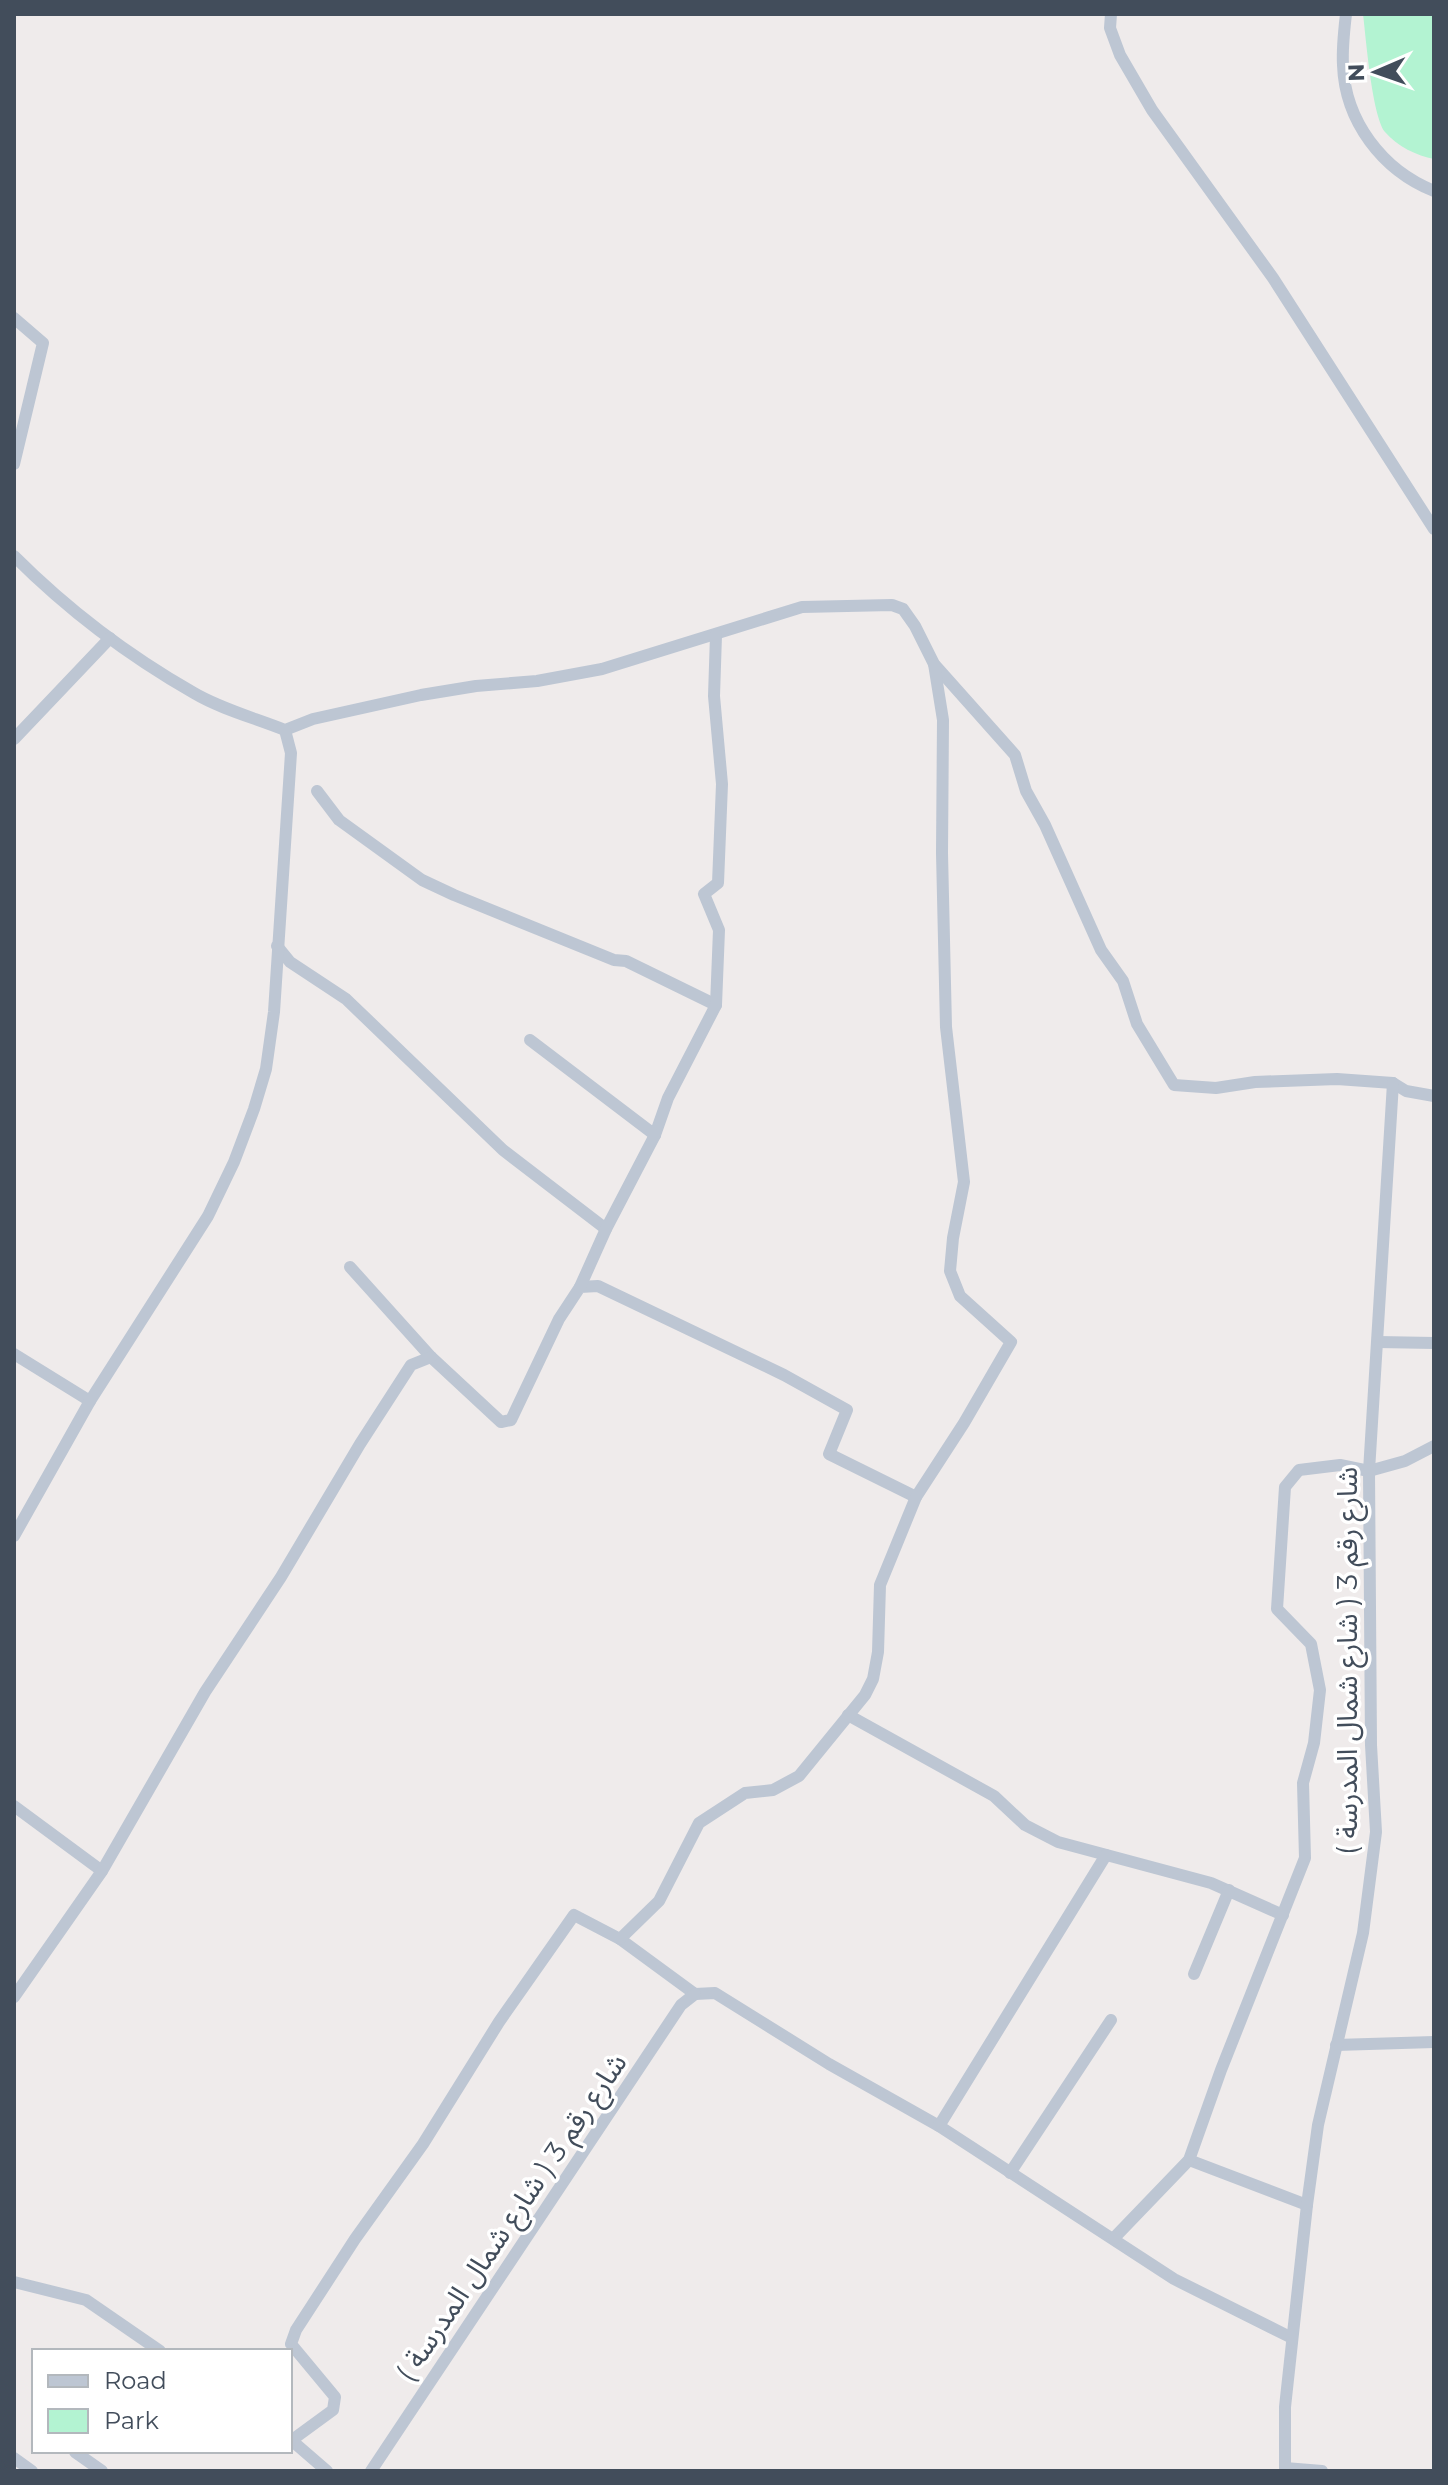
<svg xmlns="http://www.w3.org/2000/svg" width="1448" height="2485" font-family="Montserrat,'Noto Sans Arabic',sans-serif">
<rect width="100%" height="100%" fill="#efebeb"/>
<path fill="#b3f3d2" d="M1363,14h71v145c-17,-3 -37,-13 -49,-27 -13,-17 -19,-94 -22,-118z"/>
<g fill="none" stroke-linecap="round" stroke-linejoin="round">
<g stroke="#bdc6d3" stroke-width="12">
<polyline points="1111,14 1110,28 1120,55 1152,110 1273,278 1434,529"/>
<path d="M1346,14c-2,17 -4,34 -3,51 2,56 39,105 91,126"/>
<polyline points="14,318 43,343 14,464"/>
<path d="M14,556c53,53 115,100 180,137 27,16 61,25 91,37l28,-11 108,-24 55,-9 61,-5 65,-12 200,-62 90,-2 11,4 12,17 19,38 81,91 11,36 19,34 56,125 22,31 14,43 37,61 42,3 39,-6 82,-3 56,4 13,8 28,5"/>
<polyline points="14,739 110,638"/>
<polyline points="317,791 339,820 422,880 454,895 614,960 626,961 716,1005"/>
<polyline points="277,946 290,962 346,999 503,1150 606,1229"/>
<polyline points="530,1040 655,1135"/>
<polyline points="350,1267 431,1357 501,1422 511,1420 559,1319 580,1287 598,1286 784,1375 847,1410 829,1454 916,1497"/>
<polyline points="580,1287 606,1229 655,1135 668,1098 716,1005 719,930 704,894 718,883 722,784 714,696 716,635"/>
<polyline points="1378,1342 1434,1343"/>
<polyline points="14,1354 90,1401"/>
<polyline points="14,1536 90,1401 208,1216 234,1162 254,1109 266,1069 274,1012 291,753 285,730"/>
<polyline points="848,1715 994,1796 1025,1825 1058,1842 1211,1883 1283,1915"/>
<polyline points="14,1806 102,1871"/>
<polyline points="620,1939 695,1994 715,1993 829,2064 939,2126 1174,2279 1292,2338"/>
<polyline points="1194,1974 1229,1890"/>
<polyline points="14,1997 102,1871 205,1692 281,1577 360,1444 411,1365 431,1357"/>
<polyline points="1336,2045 1434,2042"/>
<polyline points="939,2126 1106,1855"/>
<polyline points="1189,2160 1307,2205"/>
<polyline points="1010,2173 1111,2020"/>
<polyline points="1114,2238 1189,2160 1221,2070 1305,1858 1303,1783 1314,1743 1320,1690 1311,1644 1277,1609 1285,1487 1299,1470 1340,1465 1369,1471 1405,1461 1434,1446"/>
<polyline points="14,2282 86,2300 160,2351"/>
<polyline points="290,2439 327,2471"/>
<polyline points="292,2440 333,2410 335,2397 291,2344 296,2330 355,2239 423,2144 499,2022 574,1915 620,1939 659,1901 699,1823 745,1793 773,1790 799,1776 865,1695 873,1679 878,1652 880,1585 916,1497 964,1423 1011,1342 960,1296 950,1271 953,1238 964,1182 946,1027 942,853 943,720 934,664"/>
<polyline points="75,2452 102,2471"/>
<polyline points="14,2458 32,2471"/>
<polyline points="1285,2468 1322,2471"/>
<polyline points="371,2471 681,2005 695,1994"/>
<polyline points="1285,2471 1285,2407 1307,2205 1318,2125 1363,1933 1376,1832 1371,1745 1369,1471 1393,1083"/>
</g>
</g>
<g text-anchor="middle" stroke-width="7" stroke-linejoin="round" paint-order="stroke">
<g font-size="28" fill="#424d5b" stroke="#fff">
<text transform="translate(1347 1661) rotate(-90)" y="10">شارع رقم 3 ( شارع شمال المدرسة )</text>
<text transform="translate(511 2217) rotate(-56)" y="10">شارع رقم 3 ( شارع شمال المدرسة )</text>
</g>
</g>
<rect width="1448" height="2485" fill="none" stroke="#424d5b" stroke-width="32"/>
<rect x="32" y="2349" width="260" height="104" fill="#ffffff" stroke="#b3b8bd" stroke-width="2"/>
<rect x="48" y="2375" width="40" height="12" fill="#bdc6d3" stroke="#b3b8bd" stroke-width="2"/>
<text x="104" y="2389" font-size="24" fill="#424d5b">Road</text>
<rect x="48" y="2409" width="40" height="24" fill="#b3f3d2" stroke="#b3b8bd" stroke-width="2"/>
<text x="104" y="2429" font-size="24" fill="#424d5b">Park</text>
<g transform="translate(1376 72) rotate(268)" stroke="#ffffff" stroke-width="6" paint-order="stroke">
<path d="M0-6L14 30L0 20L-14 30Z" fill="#424d5b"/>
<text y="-12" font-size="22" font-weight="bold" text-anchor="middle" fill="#424d5b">N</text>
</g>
</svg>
